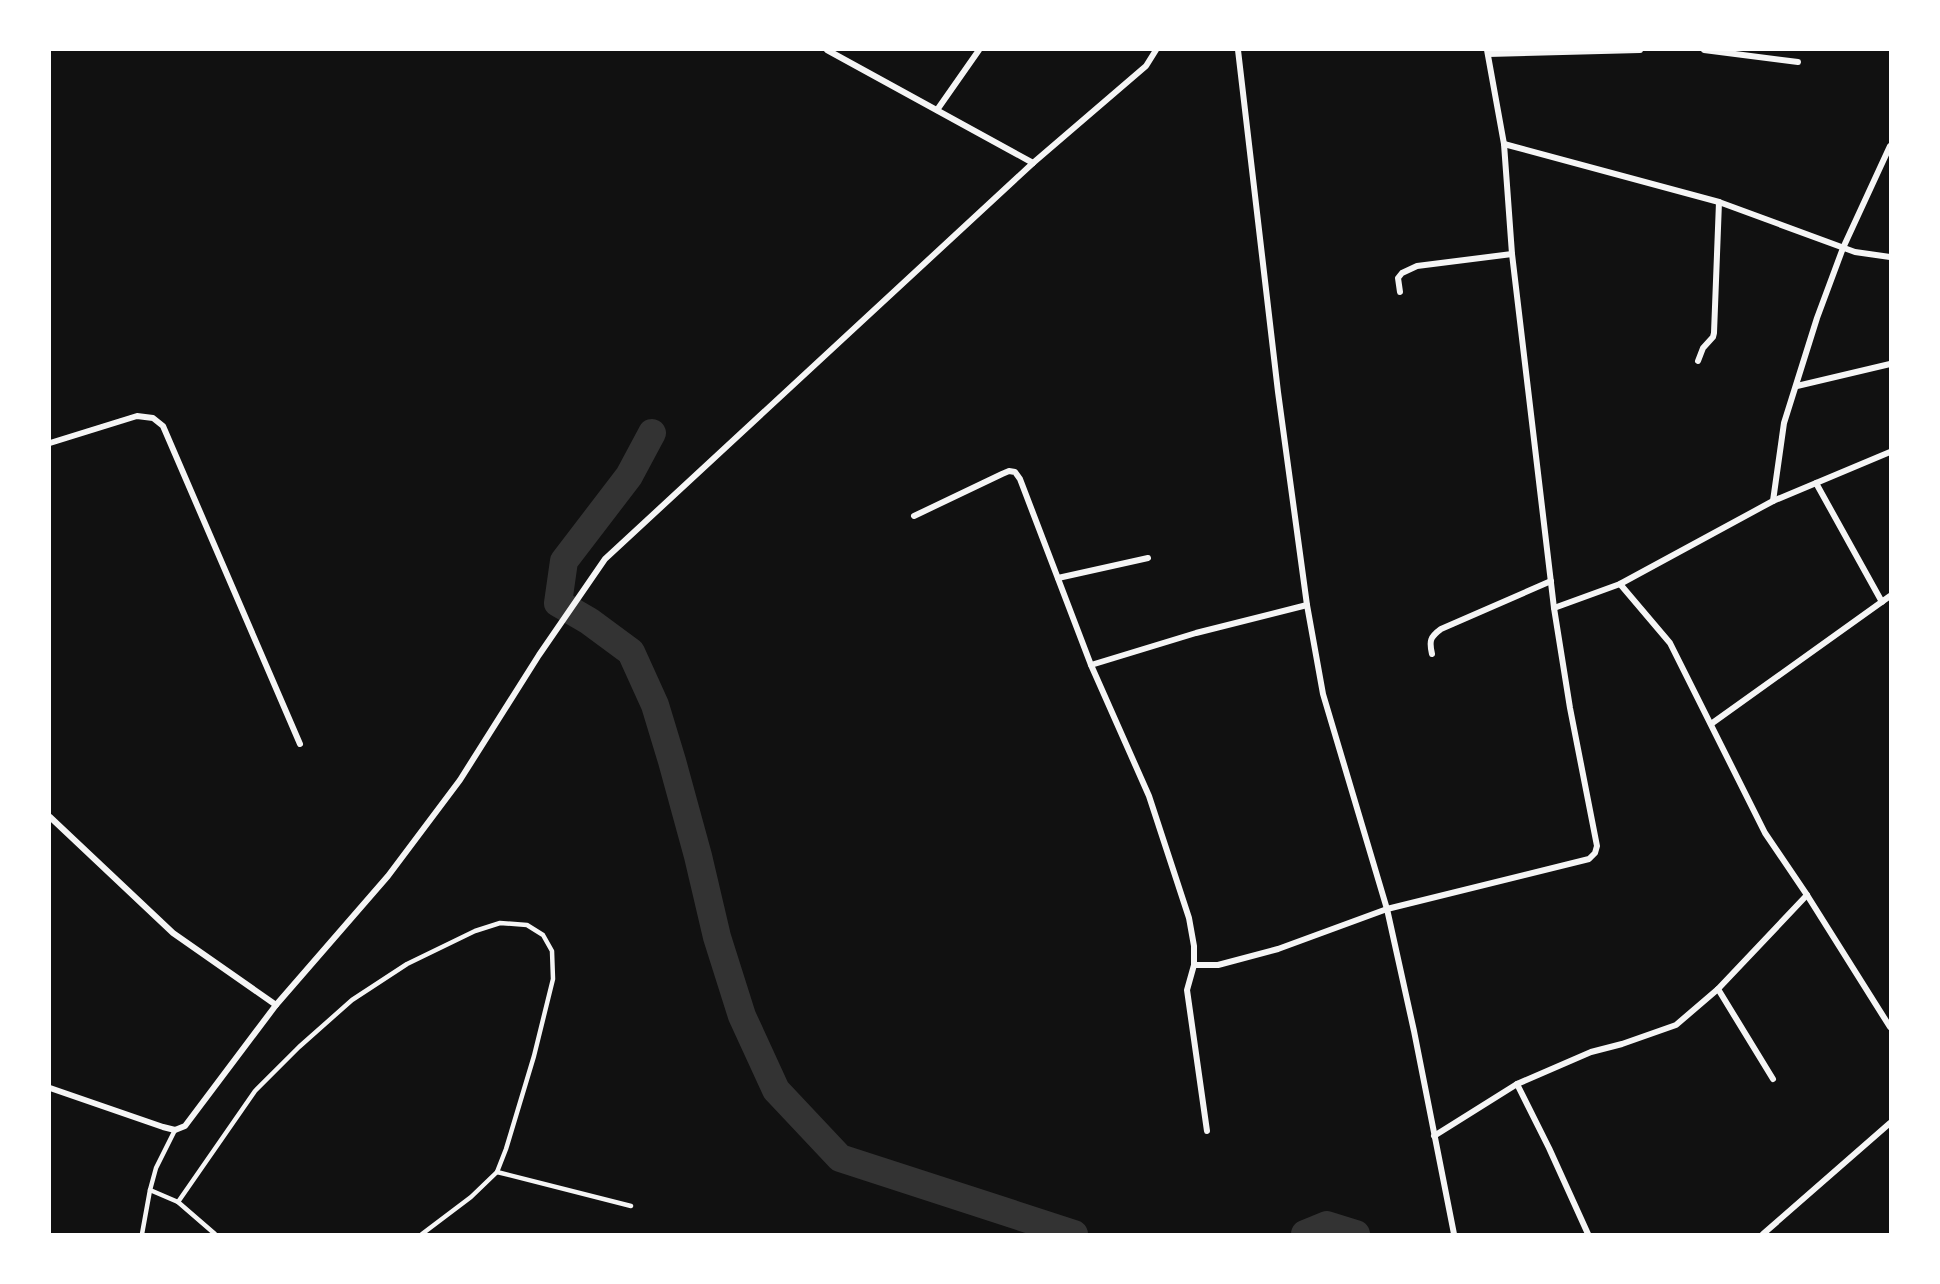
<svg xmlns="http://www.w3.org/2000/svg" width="1940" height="1284" font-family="'Noto Sans',sans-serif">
<rect width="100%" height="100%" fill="#111"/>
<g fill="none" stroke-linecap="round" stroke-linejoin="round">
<g stroke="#333" stroke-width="28">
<polyline points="652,433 629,476 564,561 558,603 589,621 631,652 655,705 672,761 698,856 717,937 742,1016 776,1090 840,1158 1074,1234"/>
<polyline points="1305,1234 1327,1225 1356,1234"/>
</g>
<g stroke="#f5f5f5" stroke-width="4.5">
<polyline points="497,1172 631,1206"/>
<polyline points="150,1190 178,1202 215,1234"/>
<polyline points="178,1202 255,1091 299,1047 352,1000 407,964 475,931 500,923 527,925 543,935 552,951 553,979 534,1056 506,1149 497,1172 471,1197 422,1234"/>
<polyline points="142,1234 150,1190 156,1168 175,1130"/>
</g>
<g stroke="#f5f5f5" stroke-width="6">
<polyline points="827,50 1033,163"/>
<polyline points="1238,50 1278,392 1307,605 1323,694 1387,909 1414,1031 1454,1234"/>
<polyline points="1704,50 1798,62"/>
<polyline points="1488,54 1640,50"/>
<polyline points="937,110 979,50"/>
<polyline points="1504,144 1719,202 1855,252 1890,257"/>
<polyline points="1400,292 1398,278 1402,273 1417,266 1512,254"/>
<polyline points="1698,361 1703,348 1713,337 1714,333 1719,202"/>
<polyline points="1797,386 1890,364"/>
<polyline points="50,443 137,416 153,418 163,426 300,744"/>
<polyline points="1816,483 1882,602"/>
<polyline points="1773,501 1784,423 1817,318 1843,248 1890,146"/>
<polyline points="914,516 1002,474 1009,471 1015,472 1020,479 1091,665 1196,633 1307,605"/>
<polyline points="1058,578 1148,558"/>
<polyline points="1620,584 1670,643 1765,833 1807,895 1890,1027"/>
<polyline points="1554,608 1620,584 1773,501 1890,452"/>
<path d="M1432,654c-3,-13 -2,-17 9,-25l110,-48"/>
<polyline points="1091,665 1149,796 1189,918 1194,946 1194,965 1187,990 1207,1131"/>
<polyline points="1711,724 1890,596"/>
<polyline points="50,817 173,933 276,1005"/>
<polyline points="1194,965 1218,965 1278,949 1387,909 1589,859 1595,853 1597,846 1570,708 1554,608 1512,254 1504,144 1487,50"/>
<polyline points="1718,989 1773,1079"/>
<polyline points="1517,1084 1549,1148 1588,1234"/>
<polyline points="50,1088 163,1127 175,1130 185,1126 276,1005 388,876 460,780 539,655 605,559 1033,163 1146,66 1156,50"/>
<polyline points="1434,1136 1517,1084 1591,1052 1622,1044 1676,1025 1718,989 1807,895"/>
<polyline points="1763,1234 1890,1123"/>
</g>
</g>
<rect width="1940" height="1284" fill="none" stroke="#ffffff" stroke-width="102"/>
</svg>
